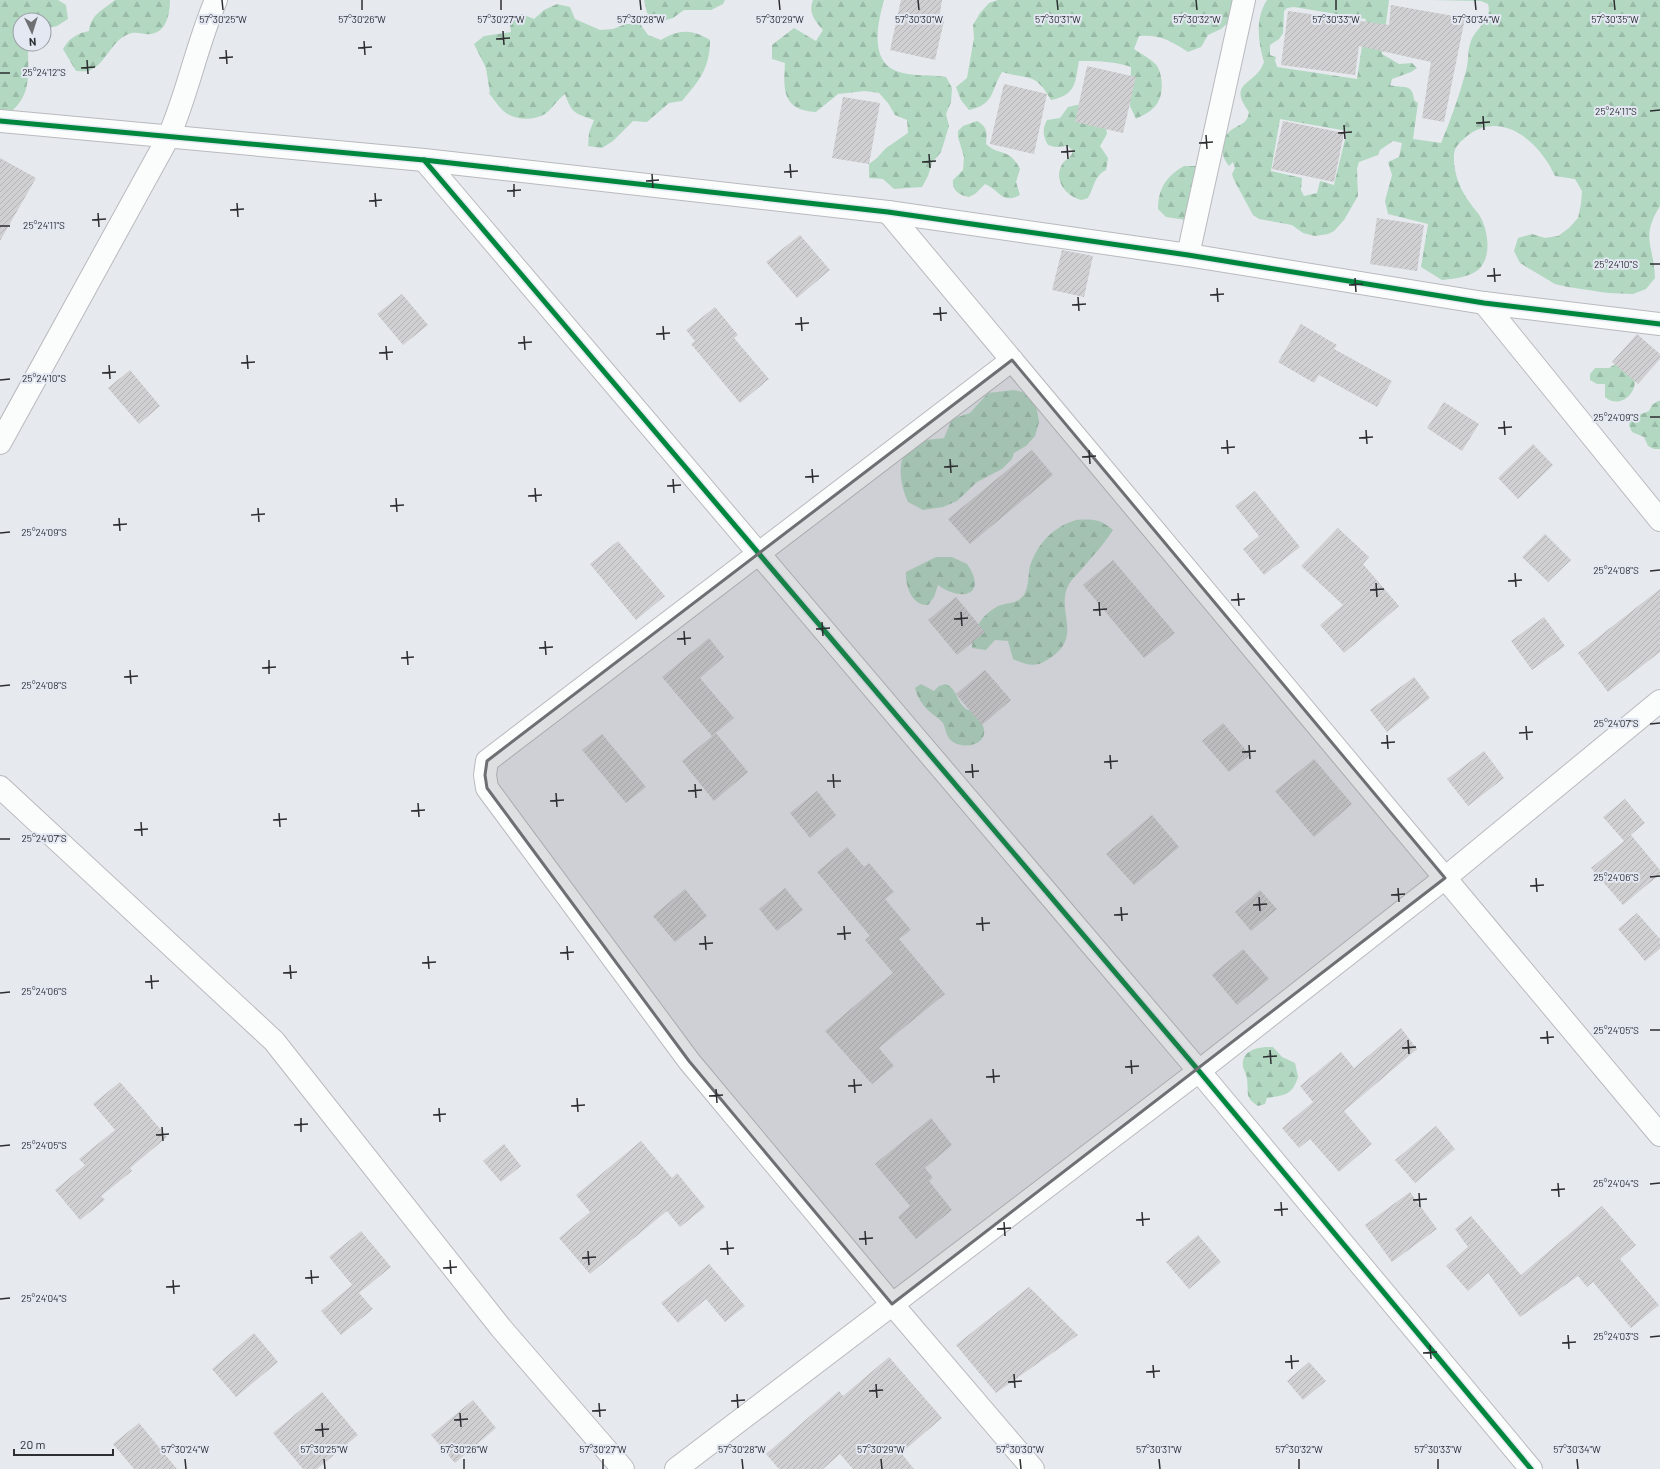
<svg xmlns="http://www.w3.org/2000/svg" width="1660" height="1469" font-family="Barlow,sans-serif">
<defs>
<pattern id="forest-firs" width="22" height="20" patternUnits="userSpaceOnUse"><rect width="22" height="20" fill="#b2d8c1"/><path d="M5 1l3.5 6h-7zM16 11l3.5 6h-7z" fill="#99baa6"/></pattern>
<pattern id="building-hatch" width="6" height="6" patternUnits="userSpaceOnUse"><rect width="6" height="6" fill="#d0cfd1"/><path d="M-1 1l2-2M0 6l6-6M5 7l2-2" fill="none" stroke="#b3b2b4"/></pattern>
</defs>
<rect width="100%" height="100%" fill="#e6e9ee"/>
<g fill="url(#forest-firs)" fill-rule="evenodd">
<path d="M0,0h58l8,5 2,14 -11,7 -13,3v-9h-24v24h10l-2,6c1,33 2,51 -28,70z"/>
<path d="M115,0h55c0,10 -2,25 -11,31 -12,7 -17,0 -27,2 -19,4 -25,29 -41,37 -4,2 -11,1 -15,1l-13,-22c6,-11 15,-16 26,-18 2,-17 14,-21 26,-31z"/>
<polygon points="644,0 725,0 723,4 711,10 684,10 673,18 659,22 647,13"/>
<path d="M813,0h71c-6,21 -15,60 12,71 15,6 34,3 50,6l6,11 -1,14 -5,12 3,12 -8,26 -9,11 -4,13 -6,11 -28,2 -11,-10 -14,-1v-14l8,-6 9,-10 22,-15 -1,-13 -12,-5 -7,-12 -9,-10 -14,-2 -27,3 -22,18c-33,-2 -33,-21 -31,-49l-13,-4v-14l22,-17 22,13 7,-11c-8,-9 -15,-18 -10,-30z"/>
<path d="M998,0h237l-4,20 -10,9 -13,6 -7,12 -13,5c-16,-11 -29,-18 -49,-16l-5,13c6,4 20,12 23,17 6,9 7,30 -1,39 -5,7 -13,10 -20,14l-6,-13 1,-39c-17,-6 -35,-6 -52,-6 -4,22 -3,34 -28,39 -16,-28 -21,-20 -49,-28 -12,20 -7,32 -33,38l-8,-10 -5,-13 11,-9 7,-40 -1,-13 7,-12 9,-10z"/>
<path d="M1267,0h122l-7,54 17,10 13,-1 5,5 -6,4 -19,7 -2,6c12,4 23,-3 24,15l4,3 -5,36 28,4c10,-24 18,-47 25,-72 3,-10 1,-20 5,-30 5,-14 22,-21 17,-37l-7,-3 -50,-1h229v206c-20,32 -6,39 -5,72l-9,11 -13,5 -25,-1 -40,-6 -13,-3 -35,-21 -6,-12 4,-13 14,-4 13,4 13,-2 11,-8 9,-10 3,-14 1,-13 -7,-12 -20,-3c-14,-32 -52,-68 -88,-40 -6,5 -13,11 -13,19 -1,17 6,35 16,48 3,5 8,9 11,15 7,14 11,38 -2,51 -8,8 -27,10 -37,11l-21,-13 7,-43 -40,-10 -3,-13 7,-26 -4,-13 11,-5 3,-14 -9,-2 -13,9 -2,5 -19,7 -2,7 1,27 -14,24 -10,11 -6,3 -13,2 -12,-3 -11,-8 -33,-6 -6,-4 -19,-35 -2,-6 3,-6 -2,-6 -4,4c-9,-11 -10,-25 1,-35 9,-7 17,-6 19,-19 -23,-31 7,-26 15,-50 -6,-20 -9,-44 3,-62zM1294,7l72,12 -9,60 -80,-12 -2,-7 1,-3 -6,-2v-10l9,-6 4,-6 1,-22 3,-3zM1280,119l67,12 -13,54 -14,-4 -3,12 -13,3 -3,-6 1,-12 -31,-7z"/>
<path d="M557,4l13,3 5,12 25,11 13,-1 13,-5h14l8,11 13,5c18,-11 31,-11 49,0 0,28 -11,41 -28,61l-13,2 -22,19 -14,-1 -20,20 -11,7 -14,-2 1,-13 5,-13c-19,-7 -22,-6 -29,-26 -8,6 -14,16 -20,20 -10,6 -28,7 -39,-1 -7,-5 -12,-14 -18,-21l2,1 -4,-25 -12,-24 10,-8 27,-4 -2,-13 13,-5 12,5 10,-9z"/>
<path d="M1081,104l25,24 1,6 -7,12 8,12 -2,12c-12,6 -12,18 -18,28l-6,2c-16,-3 -30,-21 -19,-37 4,-5 8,-5 10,-12l-5,-5 -13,1 -7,-2c-5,-9 -6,-16 -1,-25l13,-2 8,-11z"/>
<path d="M977,121c11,6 10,12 9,23 14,13 23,3 34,25l-4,13 4,13c-18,10 -20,-5 -35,-11l-10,10 -6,3c-10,-2 -17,-6 -16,-17l10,-10 1,-13 -6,-20v-6l5,-5z"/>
<path d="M1184,166h13l-11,54 -20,-3 -8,-8c0,-20 8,-33 26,-43z"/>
<path d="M1620,361c4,4 13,11 14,16 5,16 -15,33 -29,20v-13h-8l-7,-4v-6l5,-6h14z"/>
<path d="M1014,390l12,3 5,4 6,13 2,12 -4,14 -9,10 -12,7 -2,6 -10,10 -25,13 -20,19 -14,6 -20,3 -15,-8c-6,-13 -11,-33 -4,-47 3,-5 9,-10 13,-14l27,-3 8,-19 18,-6 18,-20z"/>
<polygon points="1658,401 1660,401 1660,449 1654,449 1648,446 1644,437 1632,432 1629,425 1631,418 1649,411 1652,405"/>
<path d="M1076,520c17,-1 24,-1 37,10 -9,14 -21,27 -32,40 -4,4 -9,9 -12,14 -15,27 17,53 -22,76 -12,8 -21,5 -34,-1l-5,-18 -13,-1 -9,10 -14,-2c1,-19 10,-35 29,-43 10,-3 18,-1 24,-12 4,-8 3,-19 5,-27 8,-23 23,-39 46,-46z"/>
<path d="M936,557h16l15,7c21,30 -4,39 -29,21l-4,12 -6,8c-17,1 -23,-21 -22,-33z"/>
<path d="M921,684l13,7 5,-5 7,-2c11,5 10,16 18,23 2,3 5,3 8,4 4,2 9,10 11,15 7,18 -18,24 -30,16 -7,-4 -7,-13 -10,-19 -4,-5 -9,-7 -14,-12 -7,-6 -12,-15 -14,-23z"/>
<path d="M1266,1047h7l9,10 13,6 3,14c-6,19 -14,18 -31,21l-2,6 -7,2c-14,-9 -9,-13 -11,-27 0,-4 -3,-8 -4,-12 -2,-15 11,-19 23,-20z"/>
</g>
<g fill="url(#building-hatch)">
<polygon points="901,0 942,0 939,20 944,21 935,60 890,50"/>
<polygon points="1391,5 1465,18 1444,122 1422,118 1431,62 1359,46 1355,75 1281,65 1288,11 1389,25"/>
<polygon points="1087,66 1136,77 1123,133 1075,122"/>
<polygon points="1004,84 1047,94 1034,154 990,144"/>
<polygon points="843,97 880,103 869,164 832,158"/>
<polygon points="1283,121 1344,133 1334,182 1272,169"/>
<polygon points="0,158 36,178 0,241"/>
<polygon points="1377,218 1424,225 1417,271 1370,264"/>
<polygon points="800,235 830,270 797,298 766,262"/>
<polygon points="1062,250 1093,256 1084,297 1052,290"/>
<polygon points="402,294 428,325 403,345 377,314"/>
<polygon points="715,307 738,335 734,338 769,379 740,403 691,344 695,341 686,330"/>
<polygon points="1301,324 1337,345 1334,349 1392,381 1377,407 1319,375 1314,383 1278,362"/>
<polygon points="1637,334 1660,354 1660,359 1638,384 1612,362"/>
<polygon points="130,370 160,406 139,424 108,388"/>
<polygon points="1444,402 1479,424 1462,451 1427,428"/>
<polygon points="1533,444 1553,465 1518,499 1498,478"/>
<polygon points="1032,450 1053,475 970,544 948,519"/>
<polygon points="1255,491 1300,547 1264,575 1243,549 1259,536 1235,506"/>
<polygon points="1338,528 1369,557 1363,564 1399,606 1344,653 1320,625 1343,605 1301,566"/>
<polygon points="1545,534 1571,560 1548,582 1522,557"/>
<polygon points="618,541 665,596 636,620 590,564"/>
<polygon points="1113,560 1175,633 1144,658 1083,585"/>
<polygon points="1660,589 1660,652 1608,692 1578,653"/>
<polygon points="956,597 985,632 957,655 928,620"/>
<polygon points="1544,617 1565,646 1532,670 1511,641"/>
<polygon points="709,638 724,657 700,678 734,718 712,736 662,677"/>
<polygon points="985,670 1011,700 982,725 956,694"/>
<polygon points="1414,677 1430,698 1387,732 1370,710"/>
<polygon points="1223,723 1250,755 1229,772 1202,741"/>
<polygon points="716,733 748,772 714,801 682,761"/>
<polygon points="602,734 646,787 626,803 582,750"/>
<polygon points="1484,751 1504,778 1468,806 1447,779"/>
<polygon points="1314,759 1352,804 1314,837 1275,791"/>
<polygon points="817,791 836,815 810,838 790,813"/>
<polygon points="1625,799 1645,823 1628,837 1631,835 1660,870 1660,874 1623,905 1591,868 1624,841 1603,817"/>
<polygon points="1152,815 1179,847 1134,885 1106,854"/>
<polygon points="847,847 864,867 869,863 894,892 885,899 911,930 899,939 945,994 879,1048 894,1066 872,1084 825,1031 893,973 865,940 870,936 817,872"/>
<polygon points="785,888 803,910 777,931 759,909"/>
<polygon points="685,889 707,916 675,942 653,916"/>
<polygon points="1260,890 1277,909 1251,931 1235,912"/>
<polygon points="1637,913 1660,939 1660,949 1645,961 1618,929"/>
<polygon points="1243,949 1269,979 1237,1005 1212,975"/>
<polygon points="1401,1028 1417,1049 1344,1111 1372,1144 1339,1172 1310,1139 1299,1148 1282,1128 1313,1102 1300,1086 1341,1052 1354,1068"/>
<polygon points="120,1082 167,1137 130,1168 132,1171 101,1196 105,1200 80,1220 55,1190 85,1165 79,1159 115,1130 93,1104"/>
<polygon points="931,1118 952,1145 925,1168 933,1178 929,1181 952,1210 916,1239 898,1217 910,1206 875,1164"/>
<polygon points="1436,1126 1455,1149 1415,1183 1395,1160"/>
<polygon points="641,1141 672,1178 677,1173 705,1207 680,1227 667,1211 590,1274 559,1238 590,1212 576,1195"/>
<polygon points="504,1144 521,1166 501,1182 483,1161"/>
<polygon points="1410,1192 1437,1229 1392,1262 1365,1225"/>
<polygon points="1602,1206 1636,1245 1620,1259 1659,1305 1631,1328 1593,1282 1587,1287 1578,1276 1520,1317 1488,1273 1468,1291 1446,1266 1468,1247 1455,1229 1471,1216 1521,1275"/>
<polygon points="361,1231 391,1267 359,1293 373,1309 341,1335 321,1311 352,1285 358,1292 329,1257"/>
<polygon points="1198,1235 1221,1262 1189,1289 1166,1262"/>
<polygon points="709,1264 745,1306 725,1322 706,1299 678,1323 661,1303"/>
<polygon points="1029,1287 1078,1335 996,1393 956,1345"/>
<polygon points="254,1333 278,1362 236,1397 212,1369"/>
<polygon points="889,1357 942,1418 901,1453 914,1469 853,1469 840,1454 823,1469 779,1469 766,1454 839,1391 843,1396"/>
<polygon points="1309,1362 1326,1381 1303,1400 1287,1381"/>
<polygon points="322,1392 358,1435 317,1469 303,1469 273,1433"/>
<polygon points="473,1400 496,1428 455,1463 431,1435"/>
<polygon points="139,1423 177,1469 134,1469 113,1444"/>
</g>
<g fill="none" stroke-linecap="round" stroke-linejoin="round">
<g stroke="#b8babe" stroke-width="24">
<g id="minor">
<polyline points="0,121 424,160 888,212 1188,255 1484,303 1660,324"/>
<polyline points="424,160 1199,1071 1531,1469"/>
<polyline points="888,212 1660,1135"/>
<polyline points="1188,255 1244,0"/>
<polyline points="1484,303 1660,520"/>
<polyline points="1012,360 487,761 485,775 487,788 689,1061 892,1304 1033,1469"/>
<path d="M0,443l169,-307c19,-44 28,-92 47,-136"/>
<polyline points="0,787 274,1041 501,1328 623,1469"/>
<polyline points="676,1469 1199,1071 1445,878 1660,701"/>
</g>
</g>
<use href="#minor" stroke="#fbfcfc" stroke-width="22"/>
<g stroke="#e3e8f2" stroke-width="8">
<g id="cycleway">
<polyline points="0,121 424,160 888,212 1188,255 1484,303 1660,324"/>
<polyline points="424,160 1199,1071 1531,1469"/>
</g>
</g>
<use href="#cycleway" stroke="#00873e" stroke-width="5"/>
</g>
<path fill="#6d6f73" fill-opacity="0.2" stroke="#6d6f73" stroke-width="3" stroke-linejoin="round" d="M1012,360l433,518 -553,426 -203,-243 -202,-273 -2,-13 2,-14z"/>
<path fill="none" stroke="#2c2e31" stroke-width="1.5" d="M222,0l1,10M362,0v10M501,0v10M640,0l1,10M779,0l1,10M918,0l1,10M1057,0l1,10M1196,0l1,10M1336,0v10M1475,0l1,10M1614,0l1,10M503,31l1,14M496,39l14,-1M364,41l1,14M358,48l14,-1M226,50l1,14M219,58l14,-1M87,60l1,14M81,68l14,-1M0,73h10M1650,111l10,-1M1483,116l1,14M1476,123l14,-1M1344,125l1,14M1338,133l14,-1M1206,135l1,14M1199,143l14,-1M1067,145l1,14M1061,152l14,-1M929,154l1,14M922,162l14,-1M790,164l1,14M784,172l14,-1M652,174l1,14M646,181l13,-1M514,184v13M507,191l14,-1M375,193l1,14M369,201l13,-1M237,203l1,14M230,210l14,-1M98,213l1,14M92,220l14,-1M0,226h10M1650,264h10M1494,268l1,14M1487,276l14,-1M1355,278l1,14M1349,285l14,-1M1217,288l1,14M1210,295l14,-1M1078,297l1,14M1072,305l14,-1M940,307l1,14M933,314l14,-1M801,317l1,14M795,324l14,-1M663,326l1,14M656,334l14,-1M524,336l1,14M518,343l14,-1M386,346l1,14M379,353l14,-1M247,355l1,14M241,363l14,-1M109,365l1,14M102,373l14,-1M0,380l10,-1M1650,417h10M1504,421l1,14M1498,428l14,-1M1366,430l1,14M1359,438l14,-1M1227,440l1,14M1221,448l14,-1M1089,450l1,14M1082,457l14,-1M950,459l1,14M944,467l14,-1M812,469l1,14M805,477l14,-1M673,479l1,14M667,486l14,-1M535,488l1,14M528,496l14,-1M396,498l1,14M390,506l14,-1M258,508l1,14M251,515l14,-1M119,518l1,13M113,525l14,-1M0,533l10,-1M1650,571l10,-1M1515,573l1,14M1508,581l14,-1M1376,583l1,14M1370,590l14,-1M1238,593l1,13M1231,600l14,-1M1099,602l1,14M1093,610l14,-1M961,612l1,14M954,619l14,-1M822,622l1,14M816,629l14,-1M684,631l1,14M677,639l14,-1M545,641l1,14M539,648l14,-1M407,651l1,14M401,658l13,-1M269,660v14M262,668l14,-1M130,670l1,14M124,677l14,-1M0,686l10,-1M1650,724l10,-1M1526,726l1,14M1519,733l14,-1M1387,735l1,14M1381,743l14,-1M1249,745l1,14M1242,752l14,-1M1110,755l1,14M1104,762l14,-1M972,764l1,14M965,772l14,-1M833,774l1,14M827,781h14M695,784l1,14M688,791l14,-1M556,793l1,14M550,801l14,-1M418,803l1,14M411,811l14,-1M279,813l1,14M273,820l14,-1M141,822l1,14M134,830l14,-1M0,839h10M1650,877l10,-1M1536,878l1,14M1530,886l14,-1M1398,888l1,14M1391,895l14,-1M1259,897l1,14M1253,905l14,-1M1121,907l1,14M1114,915l14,-1M982,917l1,14M976,924l14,-1M844,926l1,14M837,934l14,-1M705,936l1,14M699,944l14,-1M567,946l1,14M560,953l14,-1M428,956l1,13M422,963l14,-1M290,965l1,14M283,973l14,-1M151,975l1,14M145,982l14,-1M0,993l10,-1M1650,1030h10M1547,1031l1,13M1540,1038l14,-1M1408,1040l1,14M1402,1048l14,-1M1270,1050l1,14M1263,1057l14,-1M1131,1060l1,14M1125,1067l14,-1M993,1069l1,14M986,1077l14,-1M854,1079l1,14M848,1086l14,-1M716,1089l1,14M709,1096l14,-1M577,1098l1,14M571,1106l14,-1M439,1108l1,14M433,1115l13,-1M301,1118v14M294,1125l14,-1M162,1127l1,14M156,1135l13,-1M0,1146l10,-1M1558,1183l1,14M1650,1184l10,-1M1551,1190l14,-1M1419,1193l1,14M1413,1200l14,-1M1281,1202l1,14M1274,1210l14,-1M1142,1212l1,14M1136,1220l14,-1M1004,1222l1,14M997,1229l14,-1M865,1231l1,14M859,1239l14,-1M727,1241l1,14M720,1249l14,-1M588,1251l1,14M582,1258l14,-1M450,1260l1,14M443,1268l14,-1M311,1270l1,14M305,1278l14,-1M173,1280l1,14M166,1287l14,-1M0,1299l10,-1M1568,1335l1,14M1650,1337l10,-1M1562,1343l14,-1M1430,1345l1,14M1423,1353l14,-1M1291,1355l1,14M1285,1362l14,-1M1153,1365l1,13M1146,1372l14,-1M1014,1374l1,14M1008,1382l14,-1M876,1384l1,14M869,1391l14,-1M737,1394l1,14M731,1401l14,-1M599,1403l1,14M592,1411l14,-1M460,1413l1,14M454,1420l14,-1M322,1423l1,14M315,1430l14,-1M185,1459l1,10M324,1459l1,10M464,1459v10M603,1459v10M742,1459l1,10M881,1459l1,10M1020,1459l1,10M1159,1459l1,10M1299,1459v10M1438,1459v10M1577,1459l1,10"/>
<g font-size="10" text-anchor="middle" fill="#2c2e31" stroke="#e3e8f2" stroke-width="4" stroke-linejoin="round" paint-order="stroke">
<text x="223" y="23">57°30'25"W</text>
<text x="362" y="23">57°30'26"W</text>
<text x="501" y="23">57°30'27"W</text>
<text x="641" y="23">57°30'28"W</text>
<text x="780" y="23">57°30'29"W</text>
<text x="919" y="23">57°30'30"W</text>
<text x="1058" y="23">57°30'31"W</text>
<text x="1197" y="23">57°30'32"W</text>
<text x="1336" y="23">57°30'33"W</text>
<text x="1476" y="23">57°30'34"W</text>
<text x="1615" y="23">57°30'35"W</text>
<text x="44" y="76">25°24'12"S</text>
<text x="1616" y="115">25°24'11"S</text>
<text x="44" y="229">25°24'11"S</text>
<text x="1616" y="268">25°24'10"S</text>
<text x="44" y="382">25°24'10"S</text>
<text x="1616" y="421">25°24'09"S</text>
<text x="44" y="536">25°24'09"S</text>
<text x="1616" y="574">25°24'08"S</text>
<text x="44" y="689">25°24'08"S</text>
<text x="1616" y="727">25°24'07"S</text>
<text x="44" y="842">25°24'07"S</text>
<text x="1616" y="881">25°24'06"S</text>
<text x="44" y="995">25°24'06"S</text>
<text x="1616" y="1034">25°24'05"S</text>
<text x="44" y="1149">25°24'05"S</text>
<text x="1616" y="1187">25°24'04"S</text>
<text x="44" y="1302">25°24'04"S</text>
<text x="1616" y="1340">25°24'03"S</text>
<text x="185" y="1453">57°30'24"W</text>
<text x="324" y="1453">57°30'25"W</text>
<text x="464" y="1453">57°30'26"W</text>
<text x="603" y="1453">57°30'27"W</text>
<text x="742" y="1453">57°30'28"W</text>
<text x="881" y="1453">57°30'29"W</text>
<text x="1020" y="1453">57°30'30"W</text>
<text x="1159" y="1453">57°30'31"W</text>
<text x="1299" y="1453">57°30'32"W</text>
<text x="1438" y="1453">57°30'33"W</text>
<text x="1577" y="1453">57°30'34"W</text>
</g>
<g transform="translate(32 32) rotate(176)"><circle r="19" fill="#e3e8f2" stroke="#9a9ea5"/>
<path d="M0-3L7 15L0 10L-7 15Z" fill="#6d6f73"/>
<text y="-6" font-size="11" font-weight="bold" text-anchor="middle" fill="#2c2e31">N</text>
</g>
<path d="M14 1449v6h99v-6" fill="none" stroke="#2c2e31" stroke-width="2"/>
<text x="20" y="1449" font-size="12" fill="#2c2e31" stroke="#e3e8f2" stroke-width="3" paint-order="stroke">20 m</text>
</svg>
